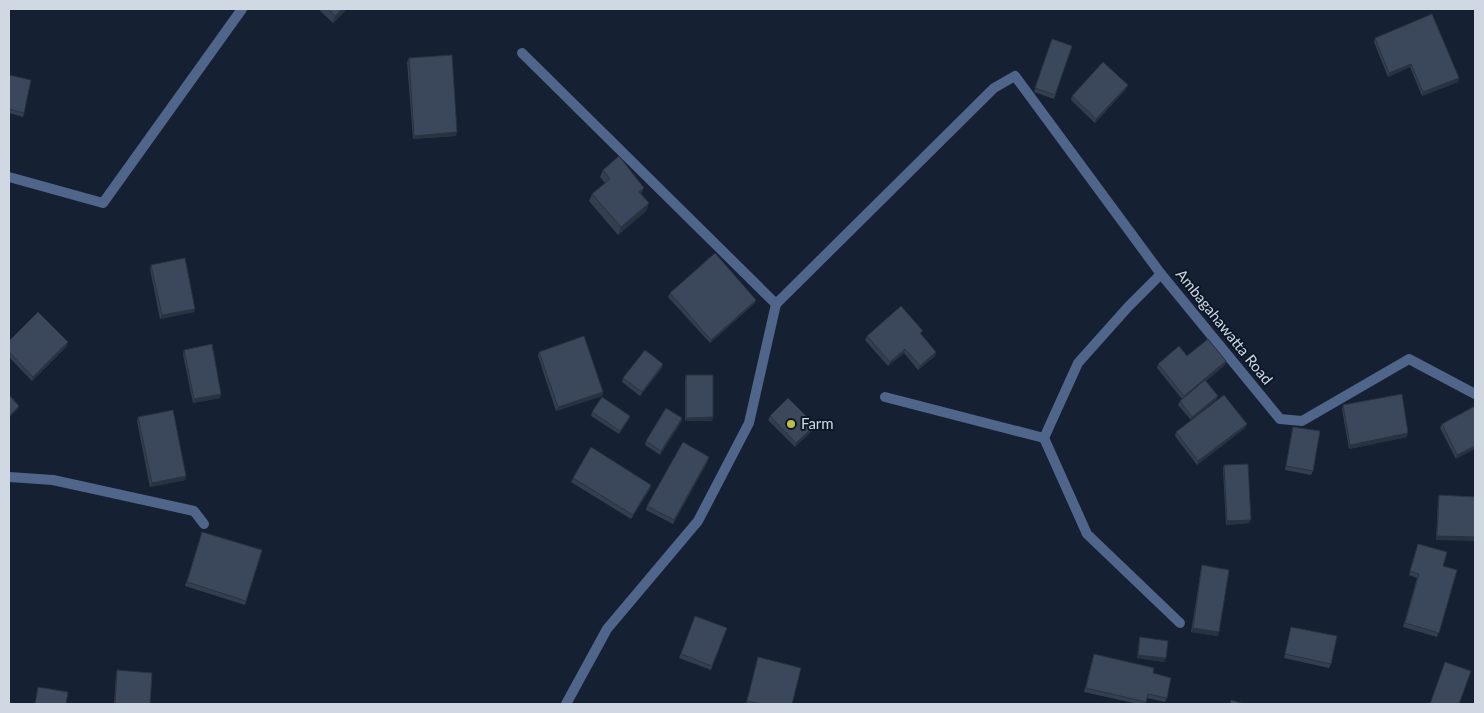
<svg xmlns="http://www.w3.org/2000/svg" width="1484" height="713" font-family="Lato,sans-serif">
<rect width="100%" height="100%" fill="#152032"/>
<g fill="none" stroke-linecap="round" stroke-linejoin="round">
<g stroke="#4f6589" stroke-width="10">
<polyline points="522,53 776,304 994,88 1015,76 1161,274 1280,419 1302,421 1409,359 1475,394"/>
<polyline points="9,177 103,203 242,9"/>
<polyline points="1161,274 1128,307 1078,363 1044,438 1087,534 1180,623"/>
<polyline points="885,397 1044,438"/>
<polyline points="9,477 53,480 194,511 204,524"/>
<polyline points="566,704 607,629 698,521 749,423 776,304"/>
</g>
</g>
<g fill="#333e4f">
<polygon points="318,9 347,9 333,23"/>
<polygon points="1375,38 1459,78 1458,82 1422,96 1410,67 1388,77 1374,42"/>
<polygon points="1052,39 1072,46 1054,99 1034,92"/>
<polygon points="409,58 456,136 413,139 407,62"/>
<polygon points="9,75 24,113 23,117 9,113"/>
<polygon points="1128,85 1126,89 1095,123 1071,100 1072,96"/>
<polygon points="603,170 641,194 649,203 646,211 618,235 589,201 592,194 605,183 600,177"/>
<polygon points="151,265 195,309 194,312 160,319 150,269"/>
<polygon points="670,293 756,300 755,303 710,343 668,297"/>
<polygon points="921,334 936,352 935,356 918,370 904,353 888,366 865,340 867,336"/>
<polygon points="9,341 67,346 32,381 9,357"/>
<polygon points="184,350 221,394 220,398 193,403 183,354"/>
<polygon points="539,352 603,392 602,396 556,411 538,356"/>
<polygon points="1187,356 1226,361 1225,365 1206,381 1218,396 1216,400 1191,420 1178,405 1180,401 1182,399 1157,368 1158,364"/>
<polygon points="662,368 640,396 622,382 623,378"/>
<polygon points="686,375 713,417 712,421 685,421 685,379"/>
<polygon points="1343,405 1407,437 1349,449 1342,409"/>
<polygon points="1475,406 1456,459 1440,428 1442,424"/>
<polygon points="592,412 630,416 629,419 619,434 591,416"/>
<polygon points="770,416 814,429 795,447 768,420"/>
<polygon points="138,417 186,476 185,480 150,487 137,421"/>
<polygon points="682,418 681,422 660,455 645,445 646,441"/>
<polygon points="1247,424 1245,428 1197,465 1175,436 1176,432"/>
<polygon points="1293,427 1313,471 1311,475 1285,470 1292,431"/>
<polygon points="708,461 673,524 646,510 647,506"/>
<polygon points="1224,465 1249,523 1226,525 1223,469"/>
<polygon points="573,478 651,485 650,489 631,519 571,482"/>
<polygon points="1439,495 1475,497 1436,540 1438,499"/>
<polygon points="202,532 262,550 245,605 185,586"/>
<polygon points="1418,544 1443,566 1457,570 1437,637 1403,627 1417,578 1409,575"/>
<polygon points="1202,565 1218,636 1191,632 1201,569"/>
<polygon points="695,616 727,628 711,670 679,658"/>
<polygon points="1291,627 1331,664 1329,668 1284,658"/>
<polygon points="1140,637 1164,662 1137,658 1139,641"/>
<polygon points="1094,654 1153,673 1167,698 1165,702 1147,698 1145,704 1138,704 1084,692"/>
<polygon points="758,657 792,704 746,704"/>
<polygon points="117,670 150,704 114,704 116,674"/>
</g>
<g fill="#293240">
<polygon points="342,9 347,9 333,23 335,16"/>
<polygon points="1411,64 1410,67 1388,77 1389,73"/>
<polygon points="1459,78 1458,82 1422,96 1423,92"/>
<polygon points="1128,85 1126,89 1095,123 1096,119"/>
<polygon points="457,132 456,136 413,139 414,136"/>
<polygon points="644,188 641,195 639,192"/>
<polygon points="649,203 646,211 618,235 621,227"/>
<polygon points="756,300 755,303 710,343 711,340"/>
<polygon points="195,309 194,312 160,319 162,315"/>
<polygon points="68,342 67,346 32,381 33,377"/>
<polygon points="905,349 904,353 888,366 890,362"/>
<polygon points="936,352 935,356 918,370 920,366"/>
<polygon points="1226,361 1225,365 1183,400 1184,396"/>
<polygon points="663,364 662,368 640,396 642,392"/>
<polygon points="603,392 602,396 556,411 558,407"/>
<polygon points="221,394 220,398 193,403 194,399"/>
<polygon points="1218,396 1216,400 1191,420 1192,417"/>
<polygon points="19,406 18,409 9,418 9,416"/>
<polygon points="630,416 629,419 619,434 620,431"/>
<polygon points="713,417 712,421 685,421 686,418"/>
<polygon points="682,418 681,422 660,455 661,451"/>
<polygon points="1247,424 1245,428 1197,465 1198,461"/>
<polygon points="815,425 814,429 795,447 796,443"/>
<polygon points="1408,433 1407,437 1349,449 1350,445"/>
<polygon points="1475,446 1475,449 1456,459 1457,455"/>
<polygon points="709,457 708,461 673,524 674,520"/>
<polygon points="186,476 185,480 150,487 152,483"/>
<polygon points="651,485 650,489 631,519 633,515"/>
<polygon points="1251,520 1249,523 1226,525 1227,521"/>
<polygon points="1437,536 1475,537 1475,541 1436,540"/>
<polygon points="1193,628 1219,632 1218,636 1191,632"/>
<polygon points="1138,655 1166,658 1164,662 1137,658"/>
</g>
<g fill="#3b485c" stroke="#293240">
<polygon points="328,9 342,9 335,16"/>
<polygon points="1432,14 1459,78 1423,92 1411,64 1389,73 1375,38"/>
<polygon points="1052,39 1072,46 1055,95 1035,88"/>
<polygon points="452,55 457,132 414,136 409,58"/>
<polygon points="1103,62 1128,85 1096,119 1072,96"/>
<polygon points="9,75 31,80 24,113 9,109"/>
<polygon points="619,156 644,188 639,192 649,203 621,227 592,194 610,179 603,170"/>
<polygon points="715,253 756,300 711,340 670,293"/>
<polygon points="185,258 195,309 162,315 151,265"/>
<polygon points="901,306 923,331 920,333 936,352 920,366 905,349 890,362 867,336"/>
<polygon points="38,312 68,342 33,377 9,352 9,341"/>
<polygon points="584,336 603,392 558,407 539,352"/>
<polygon points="1208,339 1226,361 1184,396 1158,364 1179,346 1187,356"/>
<polygon points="212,344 221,394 194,399 184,350"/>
<polygon points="645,350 663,364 642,392 623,378"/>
<polygon points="686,375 713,375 713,417 686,418"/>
<polygon points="1205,380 1218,396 1192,417 1180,401"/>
<polygon points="1402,394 1408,433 1350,445 1343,405"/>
<polygon points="9,395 19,406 9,416"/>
<polygon points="1224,395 1247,424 1198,461 1176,432"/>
<polygon points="602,397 630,416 620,431 592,412"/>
<polygon points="788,398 815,425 796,443 770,416"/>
<polygon points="1475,406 1475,446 1457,455 1442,424"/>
<polygon points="666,408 682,418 661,451 646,441"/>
<polygon points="173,410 186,476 152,483 138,417"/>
<polygon points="1293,427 1320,431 1313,471 1286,466"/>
<polygon points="683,442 709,457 674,520 647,506"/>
<polygon points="591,447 651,485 633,515 573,478"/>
<polygon points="1248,464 1251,520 1227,521 1224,465"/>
<polygon points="1439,495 1475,497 1475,537 1437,536"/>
<polygon points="202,532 262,550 246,601 187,582"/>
<polygon points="1418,544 1447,552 1443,566 1457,570 1439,633 1405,623 1419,574 1410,571"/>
<polygon points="1202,565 1229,570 1219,632 1193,628"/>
<polygon points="695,616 727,628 712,666 681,654"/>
<polygon points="1291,627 1337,636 1331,664 1285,654"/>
<polygon points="1140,637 1168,641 1166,658 1138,655"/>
<polygon points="1094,654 1154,668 1153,673 1171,678 1167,698 1148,694 1146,702 1086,688"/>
<polygon points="758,657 801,668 792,704 762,704 747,701"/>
<polygon points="1445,662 1471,671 1459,704 1430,704"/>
<polygon points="117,670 152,673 150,704 115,704"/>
<polygon points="38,687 68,692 66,704 35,704"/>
<polygon points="1231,700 1244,704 1230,704"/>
</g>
<circle fill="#bfbe42" stroke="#0c1728" stroke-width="2" cx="791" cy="424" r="5"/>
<g text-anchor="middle" stroke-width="4" stroke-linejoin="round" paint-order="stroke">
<g font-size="15" fill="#d0d8e4" stroke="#0c1728">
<text transform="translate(1224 327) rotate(51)" y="5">Ambagahawatta Road</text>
</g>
<g font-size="15" fill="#d0d8e4" stroke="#0c1728" text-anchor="start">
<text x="801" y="429">Farm</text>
</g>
</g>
<rect width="1484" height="713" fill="none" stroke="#d0d8e4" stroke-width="20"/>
</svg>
